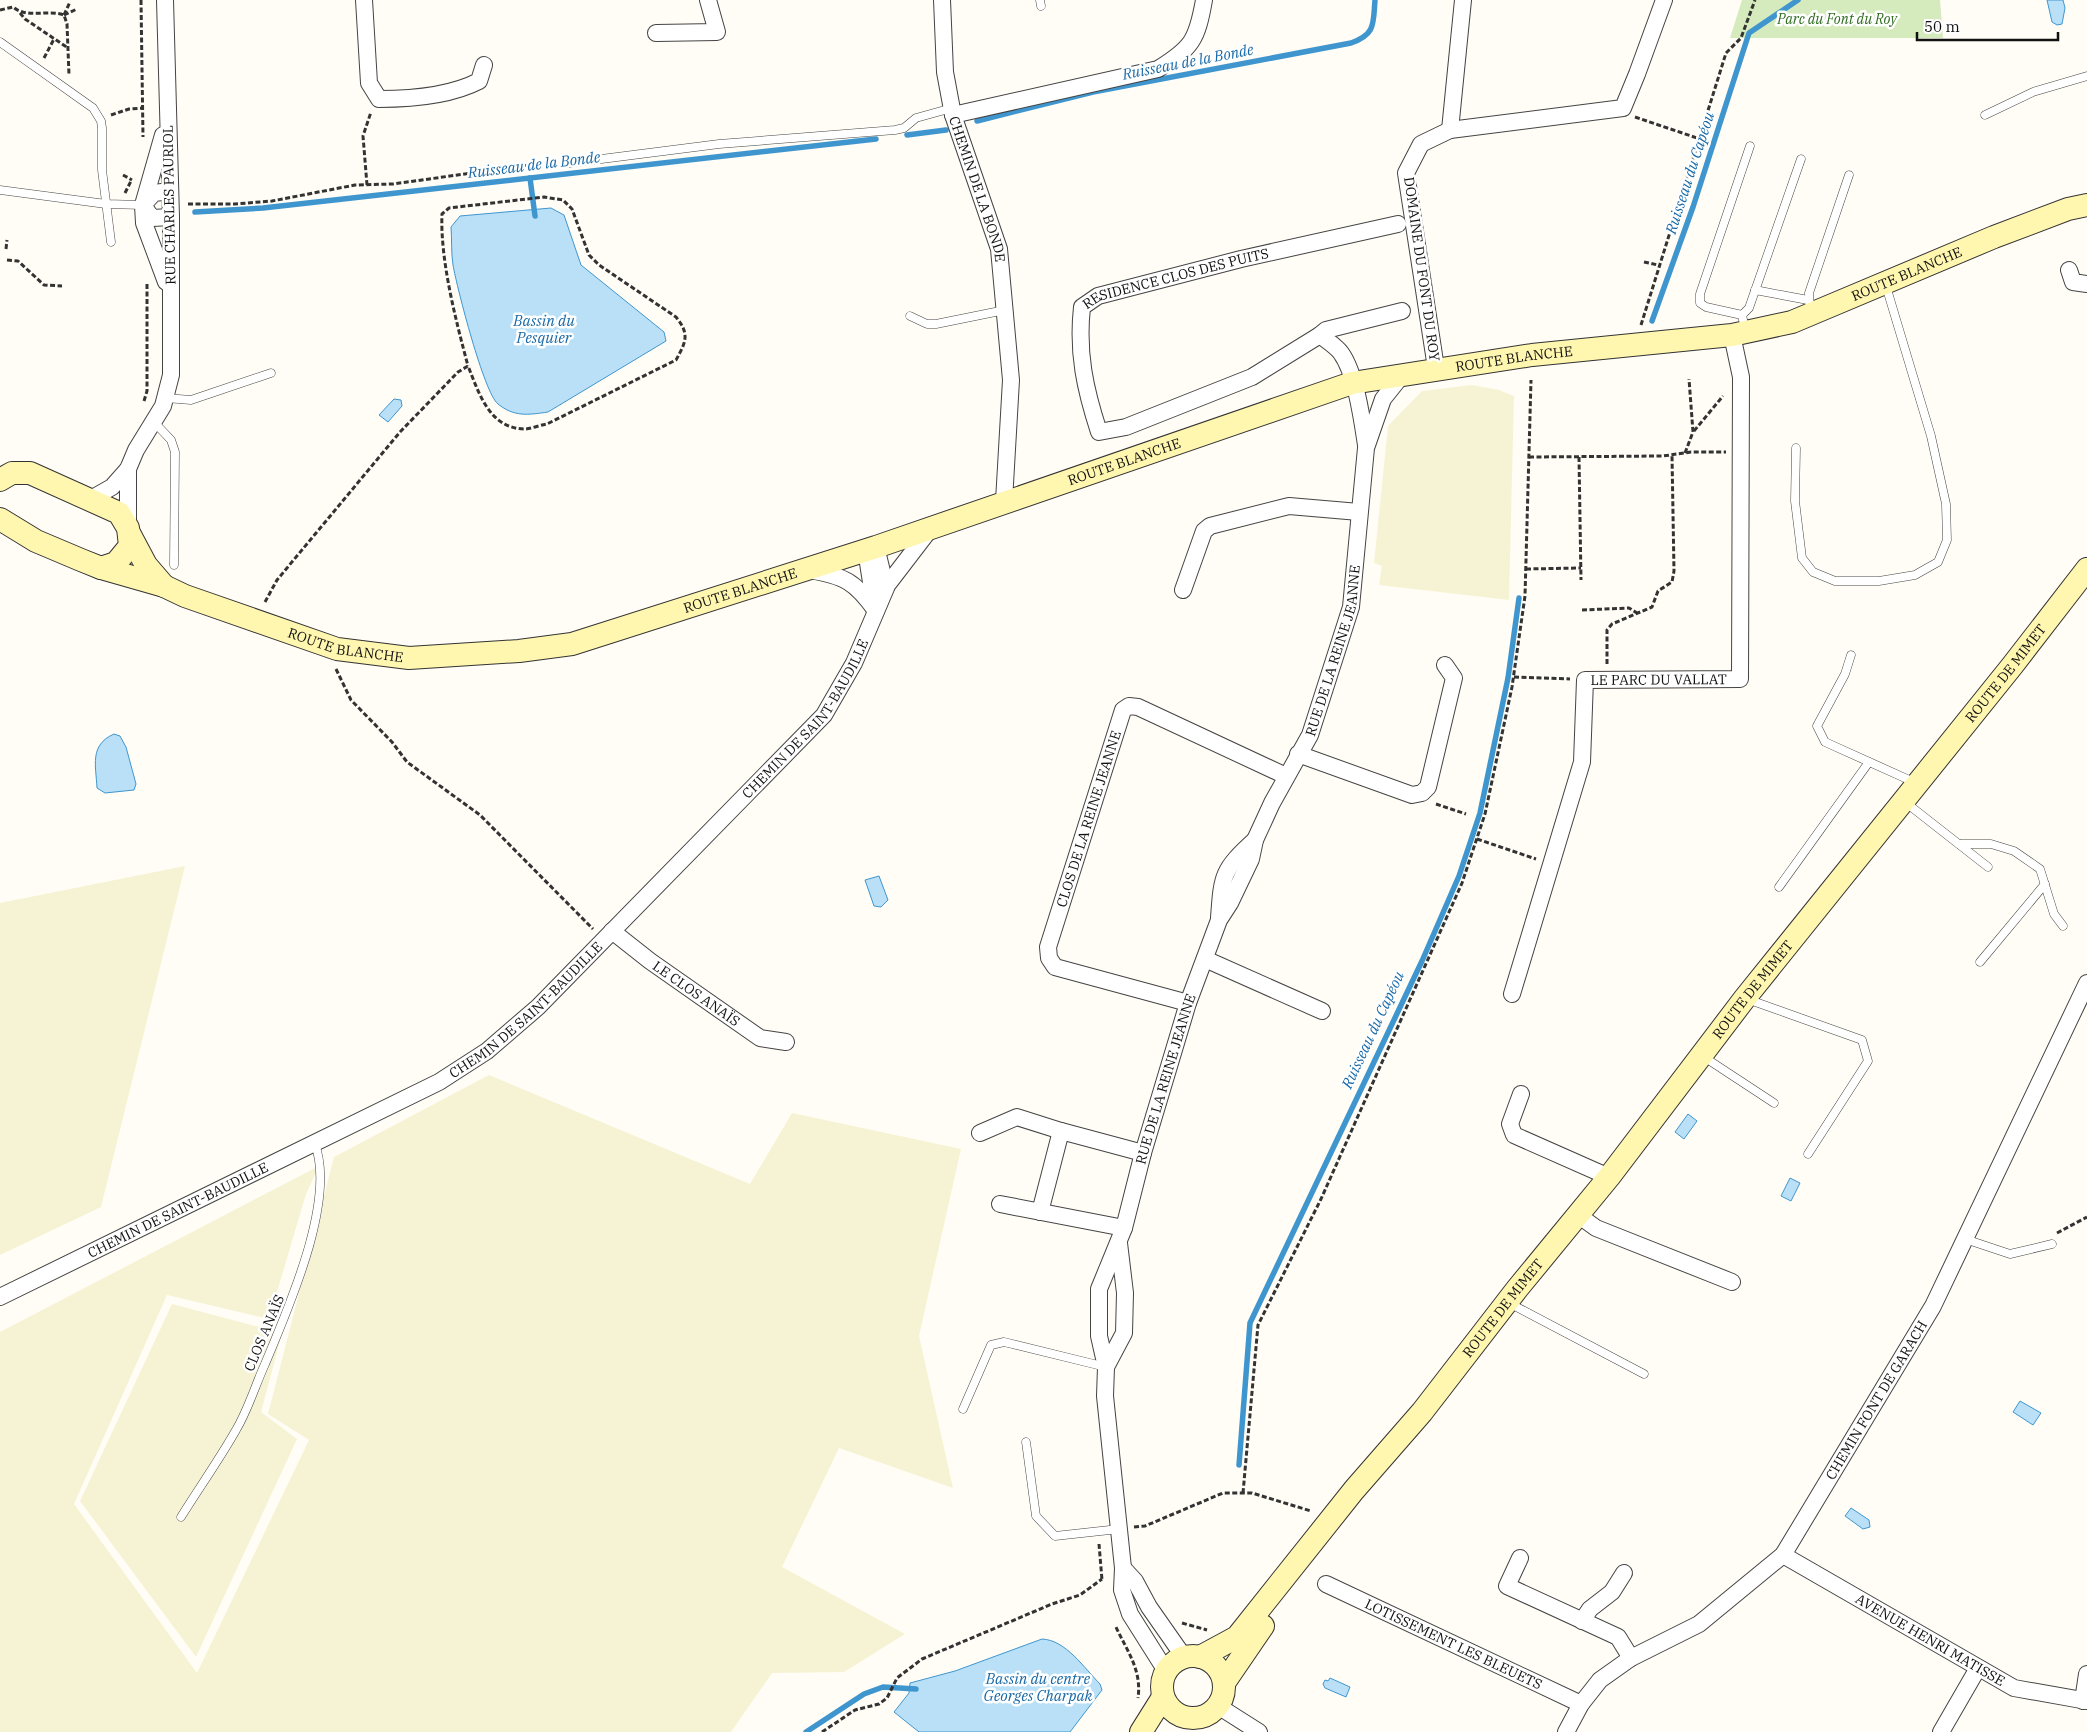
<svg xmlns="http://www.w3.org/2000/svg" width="2087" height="1732" font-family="'IBM Plex Serif',serif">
<rect width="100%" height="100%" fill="#fffdf5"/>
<g fill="#f6f3d4">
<polygon points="1472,385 1499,390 1514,396 1509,600 1379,585 1382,566 1374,563 1388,426 1422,391"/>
<polygon points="185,866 101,1207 0,1255 0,903"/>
<polygon points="489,1075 750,1184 792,1113 961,1149 919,1336 953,1488 839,1448 782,1567 905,1634 844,1672 772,1673 731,1732 0,1732 0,1332 319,1166 306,1194 269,1319 167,1295 74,1504 197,1673 309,1440 268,1414 334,1157"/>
<polygon points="172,1304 282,1333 261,1412 297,1439 196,1657 80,1501"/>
</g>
<polygon fill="#d5ebbd" points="1742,0 1940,0 1943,38 1730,38"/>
<g fill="#b9e0f7" stroke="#3f96cf">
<polygon points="2047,0 2063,0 2065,8 2062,24 2057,25 2052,22"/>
<path d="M551,208l13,7 17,50 83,67 2,9 -118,71c-20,3 -34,5 -50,-8 -14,-11 -41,-116 -45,-139 -2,-12 -1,-25 -2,-38l9,-11z"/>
<polygon points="394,399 401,400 402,406 388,422 379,415"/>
<path d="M114,734l6,2 6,11 10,37 -2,6 -29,3 -8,-5c-1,-22 -8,-43 17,-54z"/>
<polygon points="879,876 888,900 881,907 874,906 865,880"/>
<polygon points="1688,1114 1697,1121 1684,1139 1675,1132"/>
<polygon points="1790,1178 1800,1183 1791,1201 1781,1196"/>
<polygon points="2020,1401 2041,1413 2033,1425 2013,1412"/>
<polygon points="1851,1508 1869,1520 1870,1527 1863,1529 1845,1516"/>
<path d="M1042,1639c24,1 42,29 58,45l2,6 -32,42h-151l-25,-20 15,-19 1,-10 45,-12z"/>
<polygon points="1330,1678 1350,1687 1346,1697 1325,1688 1323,1684 1325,1680 1328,1681"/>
</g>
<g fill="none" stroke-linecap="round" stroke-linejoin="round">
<g stroke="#3f96cf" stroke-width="5.5">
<path d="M977,121l116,-29 258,-49c25,-9 22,-19 24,-43"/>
<polyline points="907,135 946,130"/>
<polyline points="530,178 535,216"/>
<polyline points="195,212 263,208 876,139"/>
<polyline points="1652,321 1693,207 1749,33 1798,0"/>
<polyline points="1239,1465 1250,1323 1422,961 1459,876 1480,813 1508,678 1519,598"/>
<polyline points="806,1732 864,1694 883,1687 916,1689"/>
</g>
<g stroke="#444" stroke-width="9">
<g id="lane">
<polyline points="1040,0 1041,6"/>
<polyline points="0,42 93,108 101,121 102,128 102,170 111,242"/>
<polyline points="1985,115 2033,92 2087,76"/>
<polyline points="570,163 719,144 895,130 904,128 916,118 952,108"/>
<polyline points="0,190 106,204 143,205"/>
<polyline points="1755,290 1808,300"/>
<polyline points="1810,311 1809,293 1849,175"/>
<polyline points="1742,315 1749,308 1801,159"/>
<polyline points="910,316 927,324 936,324 1005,310"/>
<polyline points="1745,329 1742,315 1706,307 1700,303 1700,294 1750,146"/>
<polyline points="166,398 191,400 271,373"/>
<polyline points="154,422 171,440 175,452 174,565"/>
<polyline points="1796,448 1795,501 1802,558 1813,572 1835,581 1879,581 1915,575 1938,562 1947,540 1946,504 1931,436 1886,286"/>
<polyline points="1851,655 1845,674 1817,726 1825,742 1916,783"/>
<polyline points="1905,802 1988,867"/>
<polyline points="1959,844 1991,844 2014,851 2040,869 2054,914 2063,926"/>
<polyline points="1779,887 1869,762"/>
<polyline points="1980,962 2045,884"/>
<polyline points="1747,999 1862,1040 1868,1061 1808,1154"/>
<polyline points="1704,1057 1774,1103"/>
<polyline points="1965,1239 2010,1254 2052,1244"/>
<polyline points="1509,1303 1644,1374"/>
<polyline points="963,1409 991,1345 1004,1342 1106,1367"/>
<polyline points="1026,1442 1036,1516 1055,1536 1119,1529"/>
<path d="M181,1517c18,-29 38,-57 55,-87 12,-20 19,-44 29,-66 22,-53 73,-166 49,-222"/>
</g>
</g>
<g stroke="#444" stroke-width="18">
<g id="street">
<path d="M364,0l5,83 10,16c33,0 71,-3 100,-18l5,-16"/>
<path id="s1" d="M942,0l3,72 8,43 46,134 12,131 -7,121"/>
<polyline points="656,33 717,32 708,0"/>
<path d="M953,115l205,-46c34,-21 39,-29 46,-69"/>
<polyline points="1450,130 1463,0"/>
<polyline points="163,135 143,205 144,223 166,282"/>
<polyline points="170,191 154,193 143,205 152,218 171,217"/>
<polyline points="2069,270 2073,282 2087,284"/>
<path id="s2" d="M1320,335l-68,42 -126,50 -27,5c-14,-43 -22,-79 -17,-125l16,-11 143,-37 157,-35"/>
<polyline points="1436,368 1406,173 1421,144 1450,130 1623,108 1637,74 1664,0"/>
<path d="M1366,445c-4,-26 -10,-71 -25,-92 -5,-7 -14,-12 -21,-18l6,-5 76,-19"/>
<polyline points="128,469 128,526"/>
<polyline points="89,500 112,487 128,469 136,450 163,406 171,375 171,217 165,0"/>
<polyline points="866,550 875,608"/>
<path d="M809,570c35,6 46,11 67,41"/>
<polyline points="885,588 931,528"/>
<polyline points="1183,590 1204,531 1210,526 1289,506 1359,512"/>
<polyline points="1298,754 1412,795 1422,793 1428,787 1454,678 1445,665"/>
<path d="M1219,918c3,-43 3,-48 36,-78"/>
<path id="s3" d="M612,931l38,30 110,77 26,4"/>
<polyline points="1205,959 1322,1011"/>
<path id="s4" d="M1512,994l70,-232 3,-82 155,-1 1,-302 -9,-42"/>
<path id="s5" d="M1188,1003l-133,-36 -6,-9 -1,-11 75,-237 6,-4 9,1 148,69"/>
<polyline points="1521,1094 1510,1124 1514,1135 1609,1177"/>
<polyline points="980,1133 1017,1117 1061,1131"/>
<polyline points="1000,1204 1124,1228"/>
<polyline points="1040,1212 1061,1131 1143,1153"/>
<polyline points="1578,1215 1596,1228 1732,1282"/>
<path id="s6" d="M0,1297l439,-215 48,-31 51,-44 286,-292 30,-52 32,-75 -10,-41"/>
<polyline points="1106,1367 1124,1333 1125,1293 1119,1243"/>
<path id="s7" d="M1783,1555l231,133 73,13"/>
<polyline points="1520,1558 1507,1586 1618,1637 1631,1658"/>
<polyline points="1123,1568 1135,1581 1149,1607 1184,1657"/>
<path id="s8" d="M1326,1584l255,120"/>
<polyline points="1582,1621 1590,1609 1612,1592 1624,1573"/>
<path id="s9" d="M1166,1671l-36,-57 -8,-24 1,-22 -18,-172 1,-29 -7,-31v-47l25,-61 19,-75 45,-150 31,-83 11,-17 21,-44 4,-19 17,-37 38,-68 41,-128 15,-159 17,-49 20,-25"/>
<polyline points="2083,1701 2087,1674"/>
<polyline points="1218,1706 1259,1732"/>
<path id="s10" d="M1566,1732l15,-28 19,-24 31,-22 68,-34 84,-69 150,-249 154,-323"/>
<polyline points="1941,1732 1978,1668"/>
</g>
</g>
<g stroke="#333" stroke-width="24">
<g id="secondary">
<polyline points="0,480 12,473 30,473 119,513 128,528 130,546 116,563 101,568"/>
<path id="s11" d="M0,519l36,22 45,19 20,8 63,18 21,10 152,53 72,9 110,-7 53,-7 304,-97 476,-164 180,-28 200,-20 60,-13 202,-85 74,-28 19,-4"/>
<polyline points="129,533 146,565 164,586"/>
<circle cx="1193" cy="1687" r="31"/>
<path id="s12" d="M1200,1657l37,-20 117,-147 68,-78 95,-123 92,-112 136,-179 267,-332 75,-97"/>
<polyline points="1224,1683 1263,1626"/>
<polyline points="1141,1732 1163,1697"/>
</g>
</g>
<g stroke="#333" stroke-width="3" stroke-dasharray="5 2.5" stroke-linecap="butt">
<polyline points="141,0 143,137"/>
<path d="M0,10l13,-3c14,12 34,2 51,8l3,9 2,51"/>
<polyline points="20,13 25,19 68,48"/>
<polyline points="64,15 77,9"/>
<polyline points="64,15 70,2"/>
<polyline points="44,58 54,39"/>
<polyline points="111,115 129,109 143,108"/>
<polyline points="1635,117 1700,139"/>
<polyline points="123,175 132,180"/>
<polyline points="367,185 363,136 371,112"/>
<polyline points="125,193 131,181"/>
<polyline points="188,204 235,204 272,201 355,185 393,184 558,161"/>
<polyline points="6,249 7,240"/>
<polyline points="7,260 18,261 44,285 62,286"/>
<polyline points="1644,262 1658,265"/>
<polyline points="1641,325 1726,53 1741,38 1755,0"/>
<polyline points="144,401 147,391 147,282"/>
<polyline points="1694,431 1723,396"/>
<polyline points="1685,453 1693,432 1689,379"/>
<polyline points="1529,457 1663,456 1691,452 1726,452"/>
<polyline points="1579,457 1581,580"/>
<polyline points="1526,569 1581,568"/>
<path d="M265,602l12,-22 123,-148 58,-60 10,-6c11,27 21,62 56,63 7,0 16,-4 23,-5l129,-64c10,-18 14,-26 0,-43l-77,-52 -10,-10 -17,-46 -9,-9 -19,-3 -95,11 -7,6c-2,46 14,107 26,152"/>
<polyline points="1582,610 1629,608 1637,613"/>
<polyline points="1607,664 1607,630 1612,624 1652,607 1658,591 1672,582 1674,571 1672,455"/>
<polyline points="336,669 351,700 392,742 407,762 480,815 593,929"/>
<polyline points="1514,677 1570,679"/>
<polyline points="1436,804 1466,814"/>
<polyline points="1477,839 1536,859"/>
<polyline points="2057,1233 2087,1217"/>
<polyline points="1243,1493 1258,1325 1321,1199 1462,883 1485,814 1512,687 1525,596 1531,380"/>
<polyline points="1134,1527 1145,1526 1223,1493 1252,1493 1311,1511"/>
<polyline points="1099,1544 1102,1580"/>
<polyline points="1182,1623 1207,1630"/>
<path d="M1116,1627c11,24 26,43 22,71"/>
<polyline points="822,1732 855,1710 879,1704 887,1698 897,1678 922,1659 1052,1604 1080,1595 1102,1579"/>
</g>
<use href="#lane" stroke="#fff" stroke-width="8"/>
<use href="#street" stroke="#fff" stroke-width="16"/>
<use href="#secondary" stroke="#fff6b0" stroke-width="22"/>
</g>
<g text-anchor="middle" stroke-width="5" stroke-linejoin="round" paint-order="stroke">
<g font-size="14" font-style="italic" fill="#2f6b1f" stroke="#fff">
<text x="1837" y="24">Parc du Font du Roy</text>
</g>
<g font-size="14" fill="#111" stroke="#fff">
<text dy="5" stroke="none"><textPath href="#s1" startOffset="194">CHEMIN DE LA BONDE</textPath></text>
<text transform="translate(169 205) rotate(-91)" y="5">RUE CHARLES PAURIOL</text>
<text transform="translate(1422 269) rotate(82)" y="5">DOMAINE DU FONT DU ROY</text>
<text dy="5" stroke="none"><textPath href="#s11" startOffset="1990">ROUTE BLANCHE</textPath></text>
<text dy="5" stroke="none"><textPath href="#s2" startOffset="469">RESIDENCE CLOS DES PUITS</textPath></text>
<text dy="5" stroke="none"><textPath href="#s11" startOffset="1585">ROUTE BLANCHE</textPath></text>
<text dy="5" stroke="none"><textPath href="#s11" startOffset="1180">ROUTE BLANCHE</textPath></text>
<text dy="5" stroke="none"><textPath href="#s11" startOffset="775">ROUTE BLANCHE</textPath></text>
<text dy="5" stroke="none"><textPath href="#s11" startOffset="370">ROUTE BLANCHE</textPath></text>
<text dy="5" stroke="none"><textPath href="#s9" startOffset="1079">RUE DE LA REINE JEANNE</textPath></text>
<text dy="5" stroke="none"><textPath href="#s12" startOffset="1275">ROUTE DE MIMET</textPath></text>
<text dy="5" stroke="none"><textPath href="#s4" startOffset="398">LE PARC DU VALLAT</textPath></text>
<text dy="5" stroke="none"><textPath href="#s6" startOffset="1008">CHEMIN DE SAINT-BAUDILLE</textPath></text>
<text dy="5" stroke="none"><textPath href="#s5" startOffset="294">CLOS DE LA REINE JEANNE</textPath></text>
<text dy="5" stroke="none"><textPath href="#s12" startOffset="870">ROUTE DE MIMET</textPath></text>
<text dy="5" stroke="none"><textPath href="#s3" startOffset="105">LE CLOS ANAÏS</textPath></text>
<text dy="5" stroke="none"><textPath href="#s6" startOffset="602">CHEMIN DE SAINT-BAUDILLE</textPath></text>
<text dy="5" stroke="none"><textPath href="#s9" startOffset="616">RUE DE LA REINE JEANNE</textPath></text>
<text dy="5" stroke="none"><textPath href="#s6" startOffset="198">CHEMIN DE SAINT-BAUDILLE</textPath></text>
<text dy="5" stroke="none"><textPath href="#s12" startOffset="465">ROUTE DE MIMET</textPath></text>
<text transform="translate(264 1333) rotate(-67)" y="5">CLOS ANAÏS</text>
<text dy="5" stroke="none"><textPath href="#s10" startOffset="466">CHEMIN FONT DE GARACH</textPath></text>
<text dy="5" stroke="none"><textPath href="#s7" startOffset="170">AVENUE HENRI MATISSE</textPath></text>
<text dy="5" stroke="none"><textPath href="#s8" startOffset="141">LOTISSEMENT LES BLEUETS</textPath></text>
</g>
<g font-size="15" font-style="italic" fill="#1768a6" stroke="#fff">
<text transform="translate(1188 62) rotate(-11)" y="5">Ruisseau de la Bonde</text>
<text transform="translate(534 165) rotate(-7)" y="5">Ruisseau de la Bonde</text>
<text transform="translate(1690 173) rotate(-72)" y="5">Ruisseau du Capéou</text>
<text x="544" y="326">Bassin du<tspan x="544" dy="17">Pesquier</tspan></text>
<text transform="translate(1373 1030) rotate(-65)" y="5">Ruisseau du Capéou</text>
<text x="1038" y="1684">Bassin du centre<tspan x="1038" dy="17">Georges Charpak</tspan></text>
</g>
</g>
<path d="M1917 32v8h141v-8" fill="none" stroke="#111111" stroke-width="2.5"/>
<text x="1924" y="32" font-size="15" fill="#111111" stroke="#ffffff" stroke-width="4" paint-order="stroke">50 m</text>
</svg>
